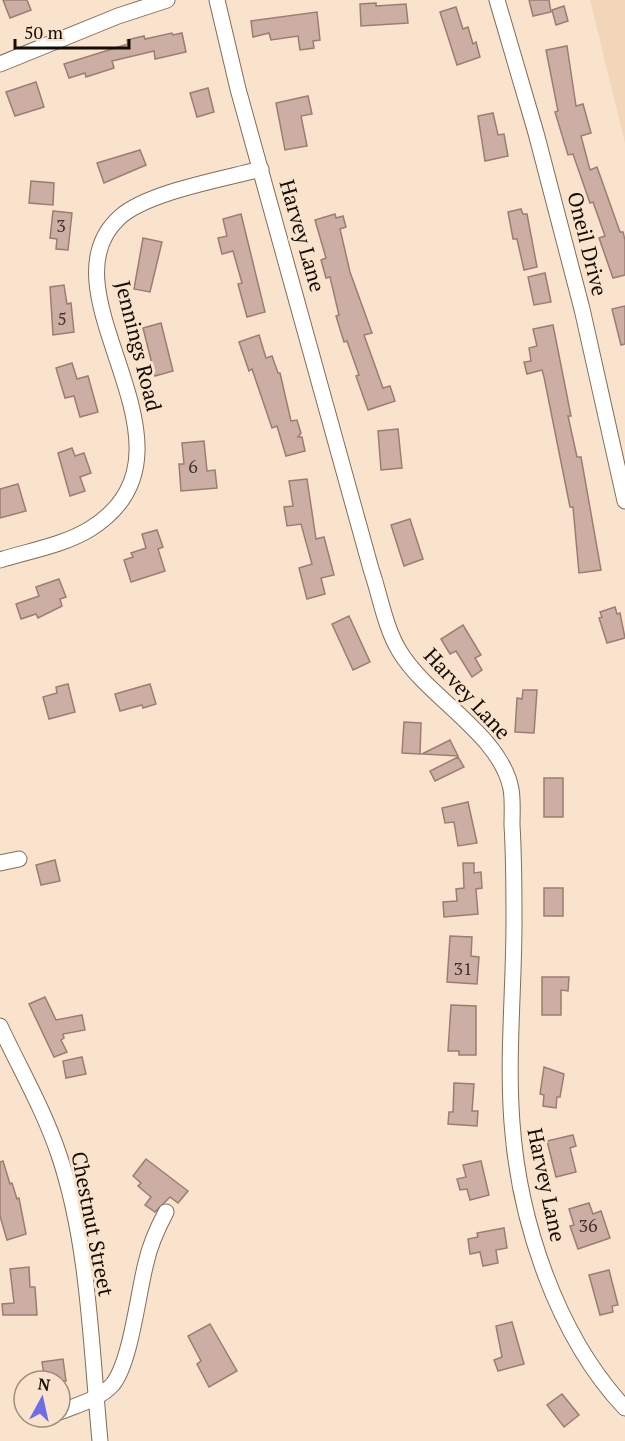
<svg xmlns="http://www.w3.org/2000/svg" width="625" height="1441" font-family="'PT Serif',serif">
<rect width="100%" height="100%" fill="#f9e3cc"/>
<polygon fill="#f1d6b9" points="590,0 625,0 625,143"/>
<g fill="#cdaea4" stroke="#9b7d74" stroke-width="1.5">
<polygon points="3,0 27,0 31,10 10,18"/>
<polygon points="529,0 549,0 551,12 533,16"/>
<polygon points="376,3 376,6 406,4 408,23 361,26 360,4"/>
<polygon points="564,6 568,21 556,25 552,10"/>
<polygon points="456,7 463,29 468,27 473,44 476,42 480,57 457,65 440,12"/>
<polygon points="317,12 320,40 313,41 314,48 300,50 298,36 271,40 269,33 253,37 251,21"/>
<polygon points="172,33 173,35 182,33 186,52 155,59 154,51 112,61 114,68 86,77 85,73 69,78 64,64 128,44 127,40 144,36 145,39"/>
<polygon points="567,46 576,106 583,104 591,133 581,136 590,170 597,167 620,232 623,232 625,240 625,275 613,278 599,238 605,236 593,202 590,203 573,154 568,155 555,112 558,111 546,50"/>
<polygon points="36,82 44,107 15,116 6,92"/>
<polygon points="208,88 214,112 197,117 190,93"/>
<polygon points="308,96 312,114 301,116 307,146 285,150 276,103"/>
<polygon points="493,113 498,135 504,134 508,156 485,161 478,116"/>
<polygon points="140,150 146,165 104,183 97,163"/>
<polygon points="31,181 54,183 53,205 29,203"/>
<polygon points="521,209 523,214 527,214 537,267 524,270 517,239 513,239 508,212"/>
<polygon points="53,211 72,213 68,250 56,249 57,239 50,238"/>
<polygon points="241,214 265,312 247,317 238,284 242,283 233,251 222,254 218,238 227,236 223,219"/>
<polygon points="335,214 336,218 343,216 346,227 340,229 350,272 372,333 364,335 383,388 390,386 395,401 368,410 356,376 359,375 347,341 344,342 336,316 339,315 330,277 326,278 321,260 326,258 315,220"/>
<polygon points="143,238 162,242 150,292 134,289"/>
<polygon points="545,273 551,302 534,305 528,277"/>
<polygon points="64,285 67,304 71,303 74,332 53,335 50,287"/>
<polygon points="625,306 625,344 621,345 612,309"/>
<polygon points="161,323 173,371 155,376 143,328"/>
<polygon points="553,325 571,416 568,416 577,457 581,457 601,570 579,573 573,507 570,507 544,377 542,370 527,374 524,362 531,361 529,348 537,346 533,329"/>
<polygon points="259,335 266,358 272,356 278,373 280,373 291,421 297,420 301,433 298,437 302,437 305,451 286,456 277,426 272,428 252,369 249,371 239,342"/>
<polygon points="72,363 77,379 88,376 98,412 80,417 74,396 65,398 56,368"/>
<polygon points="398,429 402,468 381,470 378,431"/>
<polygon points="204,441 207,471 215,470 217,488 181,491 179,464 184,464 182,443"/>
<polygon points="72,448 75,456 84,453 91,473 80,477 85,491 70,496 58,453"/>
<polygon points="307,479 316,539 324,537 334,575 321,578 325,594 307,599 299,568 312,564 301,524 287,526 284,507 293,506 289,481"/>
<polygon points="18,484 26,511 0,518 0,489"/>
<polygon points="410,519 423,559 404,566 391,525"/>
<polygon points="157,530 163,547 158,549 165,571 131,582 124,560 133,557 131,553 146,548 142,534"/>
<polygon points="59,579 66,597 60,599 62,606 38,618 36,614 21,619 16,604 39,596 36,587"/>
<polygon points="615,607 617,614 620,613 625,638 607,643 599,618 602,617 600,612"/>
<polygon points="349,616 370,662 353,670 332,624"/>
<polygon points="463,625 481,655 475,658 482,670 472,677 456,651 450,654 441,639"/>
<polygon points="68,684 75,712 49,719 43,697 57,693 56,687"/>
<polygon points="150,684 156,704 143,708 142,705 120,711 115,694"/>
<polygon points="523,690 537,690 534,733 515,732 517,698 522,699"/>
<polygon points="404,722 421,723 420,754 402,753"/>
<polygon points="450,740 458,756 422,754"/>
<polygon points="458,757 464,767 435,781 430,771"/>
<rect x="544" y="778" width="19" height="39"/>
<polygon points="468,802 477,843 458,846 454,822 445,823 442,808"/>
<polygon points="55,860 60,881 41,885 36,865"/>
<polygon points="463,863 474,863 474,873 481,872 482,888 476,889 478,914 444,917 443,902 457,901 456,889 464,888"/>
<rect x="544" y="888" width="19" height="28"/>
<polygon points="450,936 472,937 471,956 479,957 477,984 447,982"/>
<polygon points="542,977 569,977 568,991 561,990 561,1015 542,1015"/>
<polygon points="45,997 56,1020 82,1015 85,1030 63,1034 64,1038 61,1040 67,1052 54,1057 29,1004"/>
<polygon points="451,1005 476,1006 476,1055 459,1055 459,1051 448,1051"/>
<polygon points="82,1057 86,1074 66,1078 63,1061"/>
<polygon points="544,1067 564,1074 560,1097 557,1097 556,1108 543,1106 544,1095 540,1094"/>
<polygon points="454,1083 474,1084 472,1111 478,1111 477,1126 448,1124 449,1112 453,1112"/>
<polygon points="573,1135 576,1146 570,1148 576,1172 556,1177 547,1141"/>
<polygon points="146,1159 188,1191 178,1203 170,1197 155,1212 145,1205 151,1197 138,1186 141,1183 133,1176"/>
<polygon points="3,1161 10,1184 12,1183 17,1199 19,1198 26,1234 7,1240 0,1216 0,1162"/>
<polygon points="481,1161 489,1195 470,1200 467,1189 460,1190 457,1179 466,1177 463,1165"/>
<polygon points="589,1203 593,1214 601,1211 610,1238 578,1249 570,1226 574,1225 569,1209"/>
<polygon points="504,1228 507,1248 496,1250 498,1263 483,1266 480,1252 470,1254 468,1239 478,1237 477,1233"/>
<polygon points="29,1267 30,1287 35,1287 37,1315 3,1315 2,1304 14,1303 10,1269"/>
<polygon points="609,1270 618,1305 612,1306 613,1312 600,1315 589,1275"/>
<polygon points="512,1322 524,1364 498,1371 494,1360 502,1357 496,1326"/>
<polygon points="210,1324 237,1371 209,1387 197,1364 201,1361 188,1336"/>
<polygon points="63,1359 66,1381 45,1381 42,1362"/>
<polygon points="562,1394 579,1415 564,1427 547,1405"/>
</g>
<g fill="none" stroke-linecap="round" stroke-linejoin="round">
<g stroke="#816e59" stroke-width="17">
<g id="minor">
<path d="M217,0l21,89 133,480c9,26 14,59 29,83 28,46 101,83 111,137 2,11 1,25 1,36 2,32 2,64 2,97 0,66 -7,135 -2,201 7,98 45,213 113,285"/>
<polyline points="497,0 536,133 582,309 625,501"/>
<polyline points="0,64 118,16 167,0"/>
<path d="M0,560c29,-9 64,-15 90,-31 128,-80 -55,-236 30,-312 28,-25 104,-38 141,-48"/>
<polyline points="0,863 19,859"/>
<path d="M0,1026c20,43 44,84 59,129 30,89 32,193 41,286"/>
<path d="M60,1412c17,-7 40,-13 53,-28 18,-23 25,-91 33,-121 4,-19 11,-34 20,-51"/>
</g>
</g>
<use href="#minor" stroke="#fff" stroke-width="15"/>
</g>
<g text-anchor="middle" stroke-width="6" stroke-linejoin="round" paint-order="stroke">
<g font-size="18" fill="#42352d">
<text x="61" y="232">3</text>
<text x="62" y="325">5</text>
<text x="193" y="473">6</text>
<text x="463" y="975">31</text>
<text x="588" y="1232">36</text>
</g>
<g font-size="21" fill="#140d05" stroke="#f9e3cc">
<text transform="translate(302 236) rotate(74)" y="7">Harvey Lane</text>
<text transform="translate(587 244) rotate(76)" y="7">Oneil Drive</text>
<text transform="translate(138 346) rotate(76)" y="7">Jennings Road</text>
<text transform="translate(467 694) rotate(47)" y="7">Harvey Lane</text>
<text transform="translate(546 1185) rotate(78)" y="7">Harvey Lane</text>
<text transform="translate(92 1224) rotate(79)" y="7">Chestnut Street</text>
</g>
</g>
<g transform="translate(42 1399) rotate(8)"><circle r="28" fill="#f9e3cc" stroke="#9d8d7c" stroke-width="1.5"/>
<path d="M0-4.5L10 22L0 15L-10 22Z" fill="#6e6de7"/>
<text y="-9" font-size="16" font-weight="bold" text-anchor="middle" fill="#140d05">N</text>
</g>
<path d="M15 39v9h114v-9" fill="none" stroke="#140d05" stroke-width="3"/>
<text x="24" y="39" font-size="18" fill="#140d05" stroke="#f9e3cc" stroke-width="4.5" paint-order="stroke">50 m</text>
</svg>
